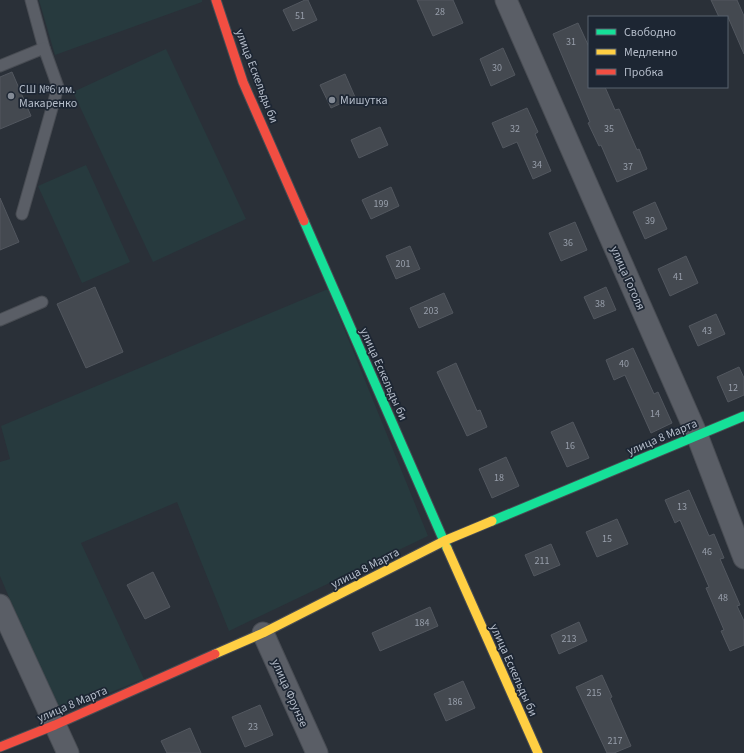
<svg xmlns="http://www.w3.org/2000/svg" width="744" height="753" font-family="'Source Sans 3',sans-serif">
<rect width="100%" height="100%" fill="#2a3038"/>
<g fill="#273a3e">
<polygon points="39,0 202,0 202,2 55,55"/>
<polygon points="166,49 246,219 153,262 73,92"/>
<polygon points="86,165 130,262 82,283 38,186"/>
<polygon points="328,289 428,536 229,631 177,502 81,543 144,679 58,713 0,576 0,462 10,459 1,426"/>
</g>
<g fill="#444950" stroke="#52575f">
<polygon points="305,0 308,0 317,20 293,31 283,10"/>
<polygon points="417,0 453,0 463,23 433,36"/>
<polygon points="711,0 737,0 744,16 744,54 728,17 719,17"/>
<polygon points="578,23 589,47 589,87 605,87 615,110 619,109 637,150 639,149 647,169 617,182 601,145 599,146 588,123 590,122 553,34"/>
<polygon points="503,48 515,75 491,86 480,59"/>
<polygon points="12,72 31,116 0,129 0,77"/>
<polygon points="345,74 355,97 331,108 320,85"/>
<polygon points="527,108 538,132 535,134 551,171 533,179 517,142 503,148 492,123"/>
<polygon points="380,127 388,145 359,158 351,140"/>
<polygon points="391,187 399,206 371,219 362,200"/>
<polygon points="0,198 19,242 0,250"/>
<polygon points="655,202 667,229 645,239 633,212"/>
<polygon points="575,222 587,250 561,261 549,233"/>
<polygon points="410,246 420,269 396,279 386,256"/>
<polygon points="686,256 698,283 670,296 658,269"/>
<polygon points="95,287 123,352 86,368 57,304"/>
<polygon points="606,287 616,310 594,319 584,297"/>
<polygon points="444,293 453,313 419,328 410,308"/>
<polygon points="716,314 725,334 698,346 689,326"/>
<polygon points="633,348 654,394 658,392 672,423 651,433 625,375 614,380 606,360"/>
<polygon points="456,363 477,411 480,410 487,427 467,436 437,372"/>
<polygon points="739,367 744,378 744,395 728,402 717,377"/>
<polygon points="573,422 589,458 567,467 551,432"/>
<polygon points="506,457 519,486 492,498 479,469"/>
<polygon points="689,490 709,536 714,534 724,558 720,559 740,605 737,606 744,621 744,645 730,651 721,631 724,630 706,588 709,587 680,520 675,523 665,500"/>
<polygon points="617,519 628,544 597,557 586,532"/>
<polygon points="551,544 560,565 534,576 525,555"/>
<polygon points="153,572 170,607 145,619 127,585"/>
<polygon points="430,607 438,626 380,651 372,633"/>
<polygon points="579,622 587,641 559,654 551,635"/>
<polygon points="602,675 612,697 610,698 631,746 614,753 607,753 576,687"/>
<polygon points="463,681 475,708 446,721 434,694"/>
<polygon points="260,705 273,735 245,747 232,717"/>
<polygon points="190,728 201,753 167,753 161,741"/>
</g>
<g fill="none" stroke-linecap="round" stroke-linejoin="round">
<g stroke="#484c53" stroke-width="13">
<g id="lane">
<polyline points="31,0 44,48"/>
<polyline points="0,66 44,48 58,87 22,214"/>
<polyline points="0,320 42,302"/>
</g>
</g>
<g stroke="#484c53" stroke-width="23">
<g id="street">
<polyline points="506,0 697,435 744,558"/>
<polyline points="0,605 68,753"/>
<polyline points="263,633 317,753"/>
</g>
</g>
<g stroke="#484c53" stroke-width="11">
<g id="fast">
<polyline points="304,221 447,548"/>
<polyline points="492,521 744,416"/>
</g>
</g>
<g stroke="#484c53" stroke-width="11">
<g id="slow">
<polyline points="447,548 538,753"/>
<polyline points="215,654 263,633 444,541 492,521"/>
</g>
</g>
<g stroke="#484c53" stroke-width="11">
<g id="jam">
<polyline points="216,0 243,82 304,221"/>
<polyline points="0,747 55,725 215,654"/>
</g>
</g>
<use href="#lane" stroke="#5a5e66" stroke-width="11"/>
<use href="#street" stroke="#5a5e66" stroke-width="21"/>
<use href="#fast" stroke="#16e098" stroke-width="9"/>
<use href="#slow" stroke="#ffcf43" stroke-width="9"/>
<use href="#jam" stroke="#f24e42" stroke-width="9"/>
</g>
<g fill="#848b96" stroke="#1d2633" stroke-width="1.5">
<circle cx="11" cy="96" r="4"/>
<circle cx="332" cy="100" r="4"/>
</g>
<g text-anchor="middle" stroke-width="3.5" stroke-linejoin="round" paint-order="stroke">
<g font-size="10" fill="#989fab">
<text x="440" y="15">28</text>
<text x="300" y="19">51</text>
<text x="571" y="45">31</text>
<text x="497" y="71">30</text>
<text x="515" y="132">32</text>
<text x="609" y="132">35</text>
<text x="537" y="168">34</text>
<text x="628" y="170">37</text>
<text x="381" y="207">199</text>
<text x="650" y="224">39</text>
<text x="568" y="246">36</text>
<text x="403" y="267">201</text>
<text x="678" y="280">41</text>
<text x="600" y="307">38</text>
<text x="431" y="314">203</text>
<text x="707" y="334">43</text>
<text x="624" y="367">40</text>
<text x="733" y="391">12</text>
<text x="655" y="417">14</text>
<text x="570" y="449">16</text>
<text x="499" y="481">18</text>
<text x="682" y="510">13</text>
<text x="607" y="542">15</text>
<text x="707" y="555">46</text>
<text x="542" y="564">211</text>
<text x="723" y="601">48</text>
<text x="422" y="626">184</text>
<text x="569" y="642">213</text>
<text x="594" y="696">215</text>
<text x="455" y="705">186</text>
<text x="253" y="730">23</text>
<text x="615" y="744">217</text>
</g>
<g font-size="12" fill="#b4bcc9" stroke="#1d2633">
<text transform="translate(257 76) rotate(69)" y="4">улица Ескельды би</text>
<text transform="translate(628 278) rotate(66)" y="4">улица Гоголя</text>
<text transform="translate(384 374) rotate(66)" y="4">улица Ескельды би</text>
<text transform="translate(662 437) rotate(-23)" y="4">улица 8 Марта</text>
<text transform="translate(365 568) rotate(-27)" y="4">улица 8 Марта</text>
<text transform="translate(514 670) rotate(66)" y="4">улица Ескельды би</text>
<text transform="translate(290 693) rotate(66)" y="4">улица Фрунзе</text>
<text transform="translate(72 704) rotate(-23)" y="4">улица 8 Марта</text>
</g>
<g font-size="12" fill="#b4bcc9" stroke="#1d2633" text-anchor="start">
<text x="19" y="93">СШ №6 им.<tspan x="19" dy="14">Макаренко</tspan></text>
<text x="340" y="104">Мишутка</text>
</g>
</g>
<rect x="588" y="16" width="140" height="72" fill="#1d2633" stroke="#59626f"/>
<rect x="596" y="29" width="20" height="6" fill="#16e098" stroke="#59626f"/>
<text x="624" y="36" font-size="12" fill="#b4bcc9">Свободно</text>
<rect x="596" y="49" width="20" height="6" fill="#ffcf43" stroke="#59626f"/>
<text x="624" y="56" font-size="12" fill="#b4bcc9">Медленно</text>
<rect x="596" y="69" width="20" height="6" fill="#f24e42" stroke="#59626f"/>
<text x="624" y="76" font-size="12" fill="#b4bcc9">Пробка</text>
</svg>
